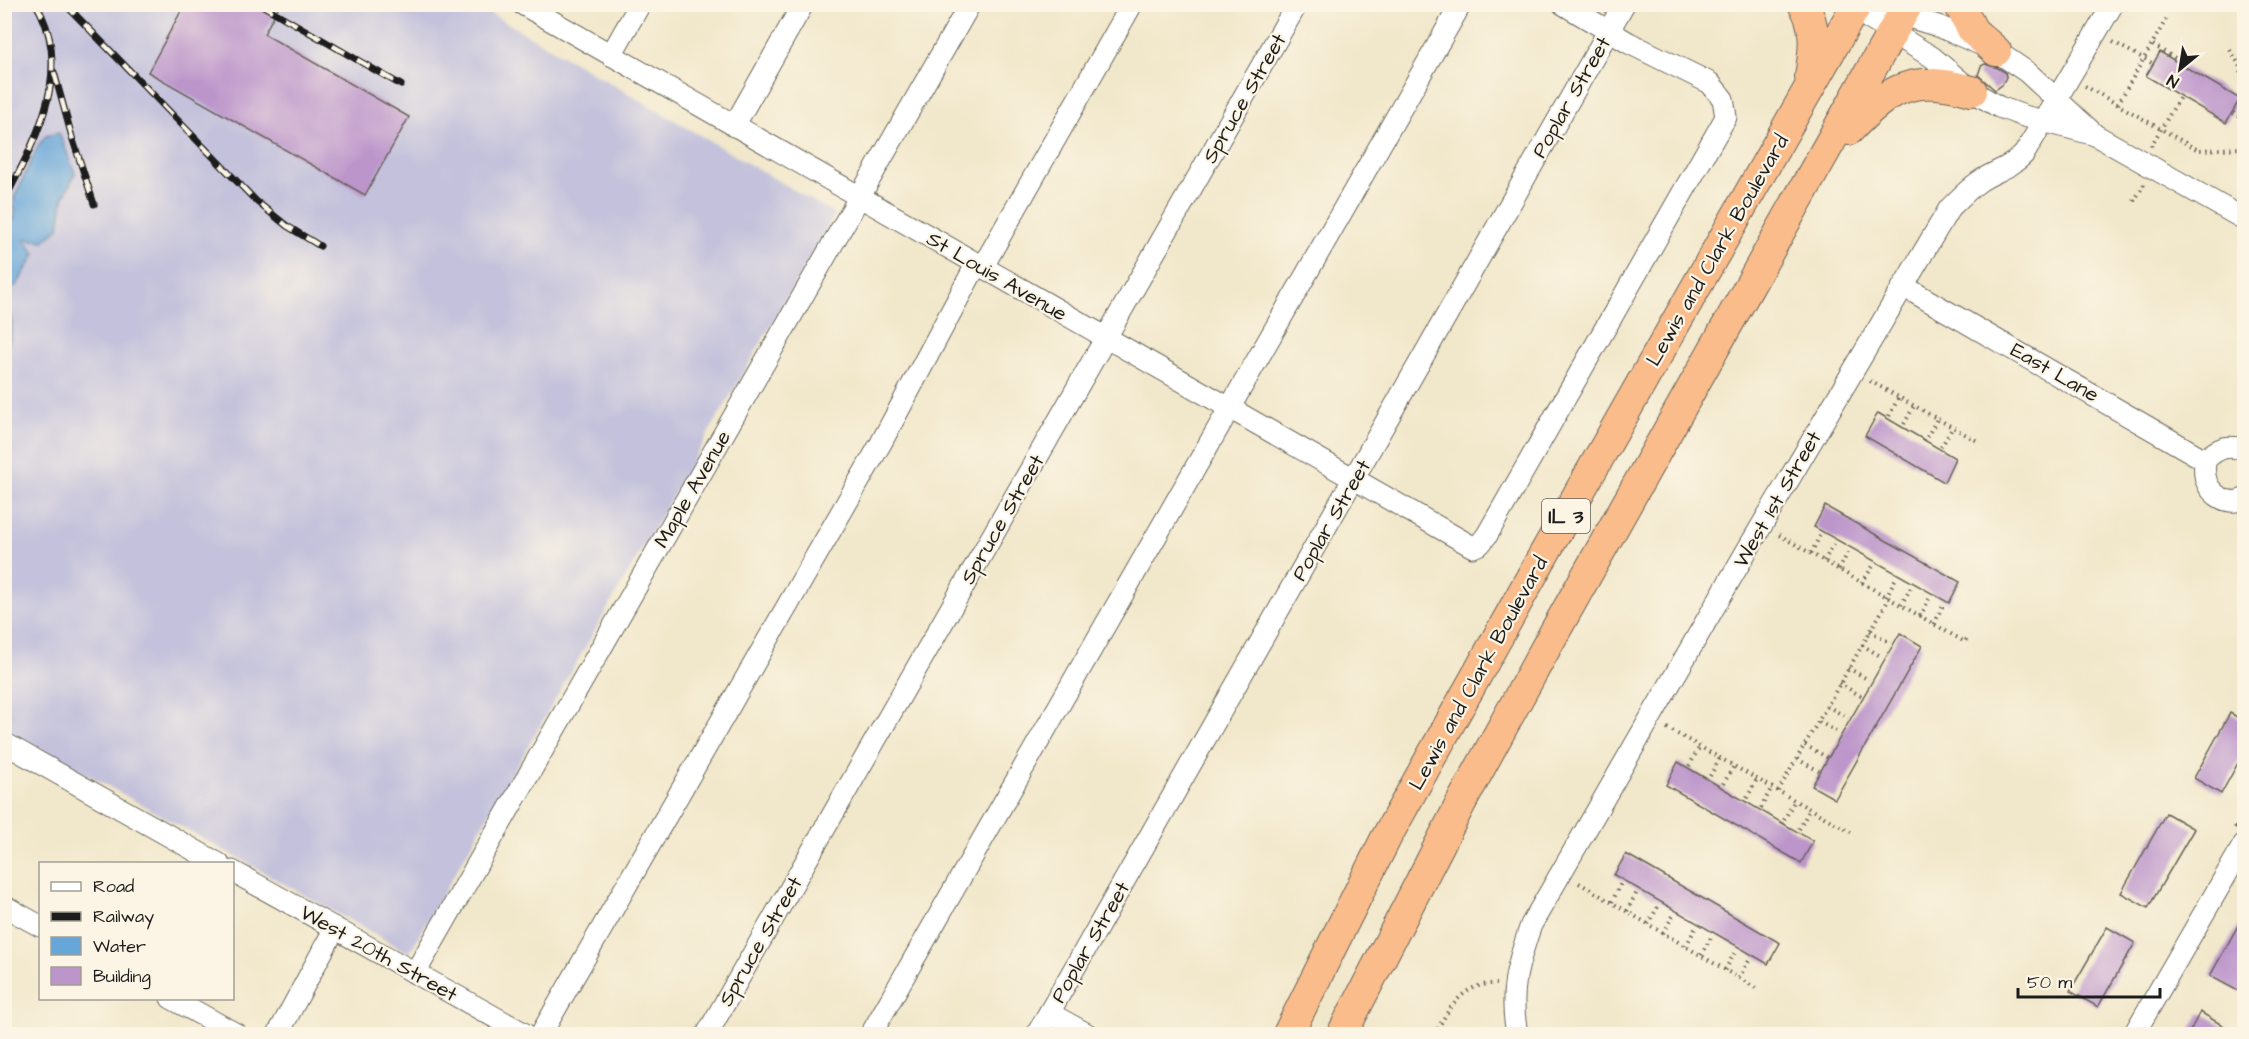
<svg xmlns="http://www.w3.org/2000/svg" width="2249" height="1039" font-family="'Architects Daughter',sans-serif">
<rect width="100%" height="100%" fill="#fcf5e5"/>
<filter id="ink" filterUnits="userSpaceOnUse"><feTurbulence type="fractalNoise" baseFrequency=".0167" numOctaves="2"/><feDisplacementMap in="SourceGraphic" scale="12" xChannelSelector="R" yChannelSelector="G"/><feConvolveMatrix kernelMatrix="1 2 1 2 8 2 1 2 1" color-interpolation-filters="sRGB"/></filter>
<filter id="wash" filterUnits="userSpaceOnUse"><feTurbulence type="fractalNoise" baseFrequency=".008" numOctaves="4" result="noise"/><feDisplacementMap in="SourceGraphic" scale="24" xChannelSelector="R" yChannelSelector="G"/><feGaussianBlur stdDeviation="1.35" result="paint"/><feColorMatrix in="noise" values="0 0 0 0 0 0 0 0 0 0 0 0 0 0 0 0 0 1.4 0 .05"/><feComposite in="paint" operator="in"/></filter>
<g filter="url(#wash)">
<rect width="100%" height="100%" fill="#f1e7ca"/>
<polygon fill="#c3c1db" points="5,5 476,5 835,214 409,953 5,729"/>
<g fill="#67a6d9" stroke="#42617a" stroke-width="1.5">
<polygon points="59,133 75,173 63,199 59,228 44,241 25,239 35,254 17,285 5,294 5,220 7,216 15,219 14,198 38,146 46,136"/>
<path d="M4,301c9,19 11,31 1,50z"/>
</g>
<g id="blocks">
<g fill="#bc95cb">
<polygon points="185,4 280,4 264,34 409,117 365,195 148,72"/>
<polygon points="2160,52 2240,99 2226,123 2146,76"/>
<polygon points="1985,64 1998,68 2005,72 2006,77 2002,85 1995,90 1978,75 1981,66"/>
<polygon points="1878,413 1955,458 1944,482 1865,436"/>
<polygon points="1825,506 1960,582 1949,603 1814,527"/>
<polygon points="1900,633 1922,646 1835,799 1812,786"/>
<polygon points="2230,713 2244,721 2244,752 2221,794 2194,778"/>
<polygon points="1678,762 1813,841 1801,863 1666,785"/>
<polygon points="2166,813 2194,829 2148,908 2121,893"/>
<polygon points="1626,854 1780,943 1768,964 1614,875"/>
<polygon points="2244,915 2244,984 2240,992 2210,976"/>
<polygon points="2107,927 2135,943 2098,1007 2070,991"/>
<polygon points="2200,1012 2239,1035 2188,1035"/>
</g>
</g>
</g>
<g filter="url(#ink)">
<use href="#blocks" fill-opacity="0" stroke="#676359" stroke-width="1.5"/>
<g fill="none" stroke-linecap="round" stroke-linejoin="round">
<g stroke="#676359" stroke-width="23">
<g id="minor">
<polyline points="522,4 1473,547 1480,544 1487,535 1726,117 1723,99 1710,83 1629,43 1563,4"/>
<polyline points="1845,4 1932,57 1972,91 1999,107 2024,116 2092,134"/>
<polyline points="1884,4 1902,15 1938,26 1996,51 2027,72 2095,135 2244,219"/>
<polyline points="611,55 640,4"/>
<polyline points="734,126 803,4"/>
<polyline points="982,268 1132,4"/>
<polyline points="1903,286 2205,460"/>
<path d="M2244,449c-17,-4 -25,-2 -39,11 0,4 -1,10 0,15 2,18 22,32 39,24"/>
<polyline points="4,743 219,864"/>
<polyline points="232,871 525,1034"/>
<polyline points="4,906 40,926"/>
<polyline points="415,973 970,4"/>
<polyline points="171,998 236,1034"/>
<polyline points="1049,1013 1087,1034"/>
<polyline points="278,1034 335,928"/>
<polyline points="541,1034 881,443 976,265"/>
<polyline points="707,1034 1297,4"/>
<polyline points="871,1034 1461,4"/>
<polyline points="1037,1034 1624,4"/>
<path d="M1517,1034c-8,-42 0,-69 14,-109l215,-373 203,-343c10,-10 19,-20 31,-28 15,-10 32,-14 44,-27l89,-150"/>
<polyline points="2134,1034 2244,844"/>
</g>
</g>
<g stroke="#676359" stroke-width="32">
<g id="highway">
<path d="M1803,4c15,23 11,48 7,73"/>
<polyline points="1959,4 1973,31 1996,51"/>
<path d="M1849,130c42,-43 63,-56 123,-39"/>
<polyline points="1288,1034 1386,838 1539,563 1857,4"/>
<polyline points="1342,1034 1462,801 1549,642 1908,4"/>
</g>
</g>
<g stroke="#676359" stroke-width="4" stroke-dasharray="1.5 4.5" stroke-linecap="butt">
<polyline points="2113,42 2152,63"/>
<polyline points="2153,45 2175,58"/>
<polyline points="2230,50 2239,64 2244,84"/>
<polyline points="2085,86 2198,150 2244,148"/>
<polyline points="2118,104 2168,16"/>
<polyline points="2233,113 2244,119"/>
<polyline points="2240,117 2244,109"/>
<polyline points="2151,146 2180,97"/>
<polyline points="2134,201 2145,183"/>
<polyline points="1870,381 1979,442"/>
<polyline points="1889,416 1899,397"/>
<polyline points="1904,424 1914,406"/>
<polyline points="1927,437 1937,419"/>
<polyline points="1941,447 1953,427"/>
<polyline points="1779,535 1965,642 1968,637"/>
<polyline points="1811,553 1820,536"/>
<polyline points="1824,561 1834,544"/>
<polyline points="1839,570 1848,552"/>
<polyline points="1862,583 1873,566"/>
<polyline points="1886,597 1896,578"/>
<polyline points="1901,605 1912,586"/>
<polyline points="1920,616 1929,599"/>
<polyline points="1934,624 1943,605"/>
<polyline points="1870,631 1891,643"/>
<polyline points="1862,645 1882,657"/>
<polyline points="1848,668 1869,680"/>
<polyline points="1839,683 1861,696"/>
<polyline points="1827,706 1848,718"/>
<polyline points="1819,722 1840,733"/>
<polyline points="1667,728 1854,834"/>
<polyline points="1805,745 1828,758"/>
<polyline points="1797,759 1819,771"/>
<polyline points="1689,766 1700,746"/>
<polyline points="1710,776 1720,758"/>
<polyline points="1723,784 1734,766"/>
<polyline points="1778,791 1889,599"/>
<polyline points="1747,798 1757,779"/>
<polyline points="1761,808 1772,787"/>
<polyline points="1784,820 1795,800"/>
<polyline points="2235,828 2244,811"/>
<polyline points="1799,829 1810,809"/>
<polyline points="1579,883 1759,990"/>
<polyline points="1612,902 1621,883"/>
<polyline points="1627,911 1637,892"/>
<polyline points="1648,924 1659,905"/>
<polyline points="1663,933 1674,914"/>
<polyline points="1686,946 1696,927"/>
<polyline points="1701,955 1712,936"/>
<polyline points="1725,970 1736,950"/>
<polyline points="1739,978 1750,959"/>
<path d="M1435,1034c14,-26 28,-52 62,-50"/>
</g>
<use href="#minor" stroke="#fff" stroke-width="21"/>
<use href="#highway" stroke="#fabc8b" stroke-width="30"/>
<g stroke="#1c1c1c" stroke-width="7">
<g id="rail">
<polyline points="65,4 256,201 287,226 320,246"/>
<polyline points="260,4 401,85"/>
<polyline points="54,72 72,137 94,204"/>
<path d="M4,201c31,-60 71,-130 32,-197"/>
</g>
</g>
<use href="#rail" stroke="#fcf5e5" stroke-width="4.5" stroke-dasharray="14" stroke-linecap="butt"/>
</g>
</g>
<g text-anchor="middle" stroke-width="4.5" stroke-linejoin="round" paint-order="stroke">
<rect fill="#fcf5e5" stroke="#5f5d58" stroke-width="1.5" x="1542" y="499" width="48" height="34" rx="4.5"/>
<g font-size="20" font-weight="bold" fill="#1c1c1c">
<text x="1566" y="523">IL 3</text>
</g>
<g font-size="21" fill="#1c1c1c" stroke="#fcf5e5">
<text transform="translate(1571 97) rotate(-60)" y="7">Poplar Street</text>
<text transform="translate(1244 98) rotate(-60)" y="7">Spruce Street</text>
<text transform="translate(1717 250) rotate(-60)" y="7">Lewis and Clark Boulevard</text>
<text transform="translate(997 276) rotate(30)" y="7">St Louis Avenue</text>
<text transform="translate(2055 372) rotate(30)" y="7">East Lane</text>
<text transform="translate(692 489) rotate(-60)" y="7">Maple Avenue</text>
<text transform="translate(1777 499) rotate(-60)" y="7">West 1st Street</text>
<text transform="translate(1002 519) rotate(-60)" y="7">Spruce Street</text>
<text transform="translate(1331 520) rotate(-60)" y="7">Poplar Street</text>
<text transform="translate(1478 673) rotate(-61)" y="7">Lewis and Clark Boulevard</text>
<text transform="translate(760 941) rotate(-60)" y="7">Spruce Street</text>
<text transform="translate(1090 942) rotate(-60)" y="7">Poplar Street</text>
<text transform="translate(379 953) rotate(29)" y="7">West 20th Street</text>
</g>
</g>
<rect width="2249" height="1039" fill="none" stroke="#fcf5e5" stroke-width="24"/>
<rect x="39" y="862" width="195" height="138" fill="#fcf5e5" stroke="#a29e95" stroke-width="1.5"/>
<rect x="51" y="882" width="30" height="9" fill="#ffffff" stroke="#a29e95" stroke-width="1.5"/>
<text x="93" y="892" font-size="18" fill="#1c1c1c">Road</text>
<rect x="51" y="912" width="30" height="9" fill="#1c1c1c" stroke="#a29e95" stroke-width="1.5"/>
<text x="93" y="922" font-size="18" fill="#1c1c1c">Railway</text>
<rect x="51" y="937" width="30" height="18" fill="#67a6d9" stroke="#a29e95" stroke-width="1.5"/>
<text x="93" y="952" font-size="18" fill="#1c1c1c">Water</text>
<rect x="51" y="967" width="30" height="18" fill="#bc95cb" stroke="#a29e95" stroke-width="1.5"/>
<text x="93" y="982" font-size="18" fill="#1c1c1c">Building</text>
<g transform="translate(2180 69) rotate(210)" stroke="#fcf5e5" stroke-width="4.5" paint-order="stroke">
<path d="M0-4.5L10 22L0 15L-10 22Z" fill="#1c1c1c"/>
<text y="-9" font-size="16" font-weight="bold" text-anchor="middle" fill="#1c1c1c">N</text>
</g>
<path d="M2018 988v9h142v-9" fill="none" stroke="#1c1c1c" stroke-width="3"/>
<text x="2027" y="988" font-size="18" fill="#1c1c1c" stroke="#fcf5e5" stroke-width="4.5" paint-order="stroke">50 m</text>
</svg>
